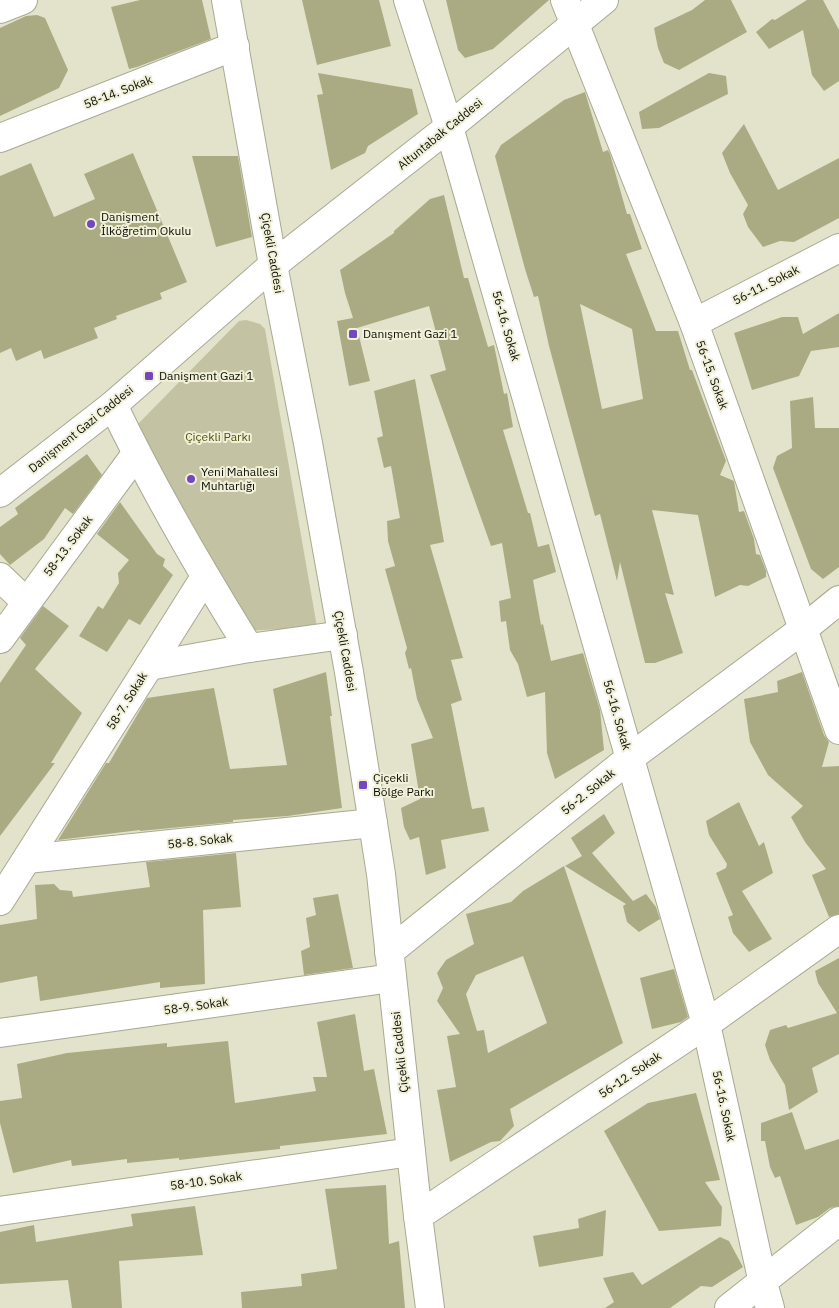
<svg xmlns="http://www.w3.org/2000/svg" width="839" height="1308" font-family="'IBM Plex Sans',sans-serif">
<rect width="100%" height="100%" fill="#e3e3cb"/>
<polygon fill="#c3c3a3" points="246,320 260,324 265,329 317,627 246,631 137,425 239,321"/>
<g fill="#abab83" fill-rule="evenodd">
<polygon points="140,0 202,0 211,39 137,67 129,69 111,7"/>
<polygon points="302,0 379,0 391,46 317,65"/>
<polygon points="446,0 549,0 493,49 465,58 458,50"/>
<polygon points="705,0 731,0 747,32 679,70 664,63 658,48 654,28 692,10"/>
<polygon points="807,0 823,0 839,30 839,81 824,91 812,75 803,30 769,49 756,32 772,19 775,20"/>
<polygon points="37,15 45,18 68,70 59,88 0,116 0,28 26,16"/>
<polygon points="318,73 412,89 418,114 368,146 365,153 331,170 317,95 323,94"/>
<polygon points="709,73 726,76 728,94 659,128 642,129 639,112"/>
<path d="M585,92l18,60 5,-2 2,4 17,60h3l12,35 -16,5 30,77h22l12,39h2l34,91 -6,14 14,6 5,31 5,-1 10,28 2,15 4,1 6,16v6l-18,9 -8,-1 -25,12 -17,-82 -46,-5 22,85 -9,-2 18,60 -28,10h-10l-25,-101 -3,19 -17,-67 -5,2 -46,-170 -11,-50 -4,1 -9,-28 -30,-113 6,-11 63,-45zM580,304l52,25 11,70 -41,10z"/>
<polygon points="744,124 778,190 839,158 839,218 794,242 780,241 763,247 748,227 743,214 748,205 730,173 722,153"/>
<polygon points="133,153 187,282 160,293 162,299 116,316 117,319 94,328 98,338 44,359 41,350 16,361 11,348 0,353 0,176 31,163 54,217 95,199 84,174"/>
<polygon points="192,156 238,156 252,237 216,247"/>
<polygon points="444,195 464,278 468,278 488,347 494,345 504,394 507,393 513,427 503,430 528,513 530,513 538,547 549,544 556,572 533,580 541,625 543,624 551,661 583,653 600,710 604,750 555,779 547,753 545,692 527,697 518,664 510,650 506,621 501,622 499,601 511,598 502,543 491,546 430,375 446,370 429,306 357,328 370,381 349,386 337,321 353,318 345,293 340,270 394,233 394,231 430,199"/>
<polygon points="839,313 839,347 811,351 799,376 752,390 734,333 782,317 798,317 803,334"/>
<polygon points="415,379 444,542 430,545 463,658 451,660 462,700 451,704 472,809 484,807 489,831 441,840 446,868 426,875 419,837 410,840 404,827 401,808 420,799 411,744 433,738 417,699 411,668 409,669 405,653 407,648 385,569 395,566 388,541 387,521 400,518 391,466 384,468 377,438 383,436 374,391"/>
<polygon points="813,397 815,428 839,428 839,567 823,579 811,569 773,468 777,456 792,448 790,401"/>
<polygon points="87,454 102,475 73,514 65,508 44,539 10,565 0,554 0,527 18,514 15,508"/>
<polygon points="120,502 157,554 165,559 163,566 173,575 140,625 129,619 107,652 79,636 98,606 103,609 119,583 118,573 129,560 97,534"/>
<polygon points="43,606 69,626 35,669 82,713 51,763 55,763 0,836 0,683 26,645 20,638"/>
<polygon points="326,672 332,716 330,716 342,808 288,816 233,820 233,822 140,831 140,830 58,840 106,763 109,763 147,698 214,688 230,769 287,765 273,689"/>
<polygon points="802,672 824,735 829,742 822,767 839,766 839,914 829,917 812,875 826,869 805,842 791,817 803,806 768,775 750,742 744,699 778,692 777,681"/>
<polygon points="739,802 759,846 764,842 773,873 742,891 772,939 749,952 733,933 728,917 733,915 716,873 726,868 727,864 709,835 706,821"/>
<polygon points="604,814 615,833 592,853 633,901 646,894 656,907 660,919 639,932 627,922 623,906 626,904 565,866 582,856 571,838"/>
<polygon points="236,853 241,907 203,910 205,984 160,988 160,982 40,1001 37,976 0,983 0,925 37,919 35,885 54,884 60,890 72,891 73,897 150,887 146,862"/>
<path d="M564,866l59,177 -113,66 4,17 -14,15 -9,1 -41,20 -13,-72 19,-3 -9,-51 13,-2 -23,-33 6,-13 -6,-15 9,-13 28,-16 -8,-30 45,-12 12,-11zM523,956l24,67 -59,30 -4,-23 -7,1 -11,-37 10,-19z"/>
<polygon points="338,894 353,968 304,975 301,951 310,947 306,918 316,915 313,898"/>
<polygon points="839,958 839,1054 812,1068 818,1092 789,1110 785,1085 770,1060 765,1045 770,1030 786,1025 788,1028 837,1013 818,983 815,971"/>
<polygon points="674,969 688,1017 681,1022 652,1029 640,978"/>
<polygon points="355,1014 364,1071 374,1069 387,1134 280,1146 280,1149 179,1160 179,1158 127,1163 127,1159 72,1166 71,1160 13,1173 0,1123 0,1101 22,1098 17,1064 67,1053 167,1043 167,1047 228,1041 235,1103 316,1091 313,1077 327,1077 317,1022"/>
<polygon points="696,1093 720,1180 705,1182 722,1207 721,1226 659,1231 604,1131 648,1103"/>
<polygon points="792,1112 805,1150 839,1139 839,1206 830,1208 818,1217 796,1225 780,1176 775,1178 770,1167 765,1141 761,1141 761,1123"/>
<polygon points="386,1185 389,1244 399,1241 405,1308 242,1308 241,1292 302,1286 301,1274 337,1269 325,1189"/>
<polygon points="195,1206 203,1255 119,1261 122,1308 72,1308 68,1280 0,1284 0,1232 34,1225 36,1242 133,1226 131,1214"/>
<polygon points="606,1210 603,1256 539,1267 533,1236 579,1228 578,1219"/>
<polygon points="720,1237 729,1241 743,1267 712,1287 701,1286 670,1308 605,1308 614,1302 603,1278 633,1272 642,1285"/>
</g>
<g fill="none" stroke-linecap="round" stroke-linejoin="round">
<g stroke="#a8a992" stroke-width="30">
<g id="minor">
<polyline points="408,0 449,127 706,1024 763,1283 770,1308"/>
<polyline points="565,0 694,323 839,730"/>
<polyline points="0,9 23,0"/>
<polyline points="0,138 235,46"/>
<polyline points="694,323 839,248"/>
<path d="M113,405c40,84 87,164 136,243"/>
<polyline points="0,493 113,405 273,265 449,127 604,0"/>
<polyline points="0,577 26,602"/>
<polyline points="0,639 136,454"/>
<polyline points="149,666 205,577"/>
<polyline points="27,859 373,823"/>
<polyline points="0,901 149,666 249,648 343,635"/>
<polyline points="389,952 635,754 802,630 839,600"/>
<polyline points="0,1033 392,978"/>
<polyline points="0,1211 411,1152"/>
<polyline points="418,1216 706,1024 839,929"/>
<polyline points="729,1308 839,1221"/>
</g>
</g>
<g stroke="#a8a992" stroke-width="30">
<polyline id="tertiary" points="226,0 273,265 308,443 349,672 381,874 418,1216 430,1308"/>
</g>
<use href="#minor" stroke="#fff" stroke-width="28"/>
<use href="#tertiary" stroke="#fff" stroke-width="28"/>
</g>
<g fill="#7247bf" stroke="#f0f1d8" stroke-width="2">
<circle cx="91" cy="224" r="5"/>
<rect x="348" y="329" width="10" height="10" rx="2.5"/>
<rect x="144" y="371" width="10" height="10" rx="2.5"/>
<circle cx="191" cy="479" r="5"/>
<rect x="358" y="780" width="10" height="10" rx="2.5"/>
</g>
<g text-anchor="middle" stroke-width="4" stroke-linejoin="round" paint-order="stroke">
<g font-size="12" fill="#0d0d06" stroke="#f0f1d8">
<text transform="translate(118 92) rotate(-21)" y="4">58-14. Sokak</text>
<text transform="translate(440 134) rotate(-39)" y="4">Altuntabak Caddesi</text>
<text transform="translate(272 253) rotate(80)" y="4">Çiçekli Caddesi</text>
<text transform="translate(766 285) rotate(-27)" y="4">56-11. Sokak</text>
<text transform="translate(506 326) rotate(74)" y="4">56-16. Sokak</text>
<text transform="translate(712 375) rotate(70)" y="4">56-15. Sokak</text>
<text transform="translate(81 429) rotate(-39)" y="4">Danişment Gazi Caddesi</text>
<text transform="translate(68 546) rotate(-53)" y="4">58-13. Sokak</text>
<text transform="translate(345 651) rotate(80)" y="4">Çiçekli Caddesi</text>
<text transform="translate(127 701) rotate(-58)" y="4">58-7. Sokak</text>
<text transform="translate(617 715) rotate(74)" y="4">56-16. Sokak</text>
<text transform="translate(588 792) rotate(-39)" y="4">56-2. Sokak</text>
<text transform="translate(200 841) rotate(-6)" y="4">58-8. Sokak</text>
<text transform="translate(196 1006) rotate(-8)" y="4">58-9. Sokak</text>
<text transform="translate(400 1052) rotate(-96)" y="4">Çiçekli Caddesi</text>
<text transform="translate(630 1075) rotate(-34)" y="4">56-12. Sokak</text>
<text transform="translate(724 1106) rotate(78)" y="4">56-16. Sokak</text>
<text transform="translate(206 1181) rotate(-8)" y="4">58-10. Sokak</text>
</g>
<g font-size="12" fill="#0d0d06" stroke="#f0f1d8" text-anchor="start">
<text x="101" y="221">Danişment<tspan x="101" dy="14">İlköğretim Okulu</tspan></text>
<text x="363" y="338">Danışment Gazi 1</text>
<text x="159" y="380">Danişment Gazi 1</text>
<text x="201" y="476">Yeni Mahallesi<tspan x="201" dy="14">Muhtarlığı</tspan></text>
<text x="373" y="782">Çiçekli<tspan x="373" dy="14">Bölge Parkı</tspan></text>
</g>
<g font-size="12" fill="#52500b" stroke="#f0f1d8">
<text x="218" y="441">Çiçekli Parkı</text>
</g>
</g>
</svg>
